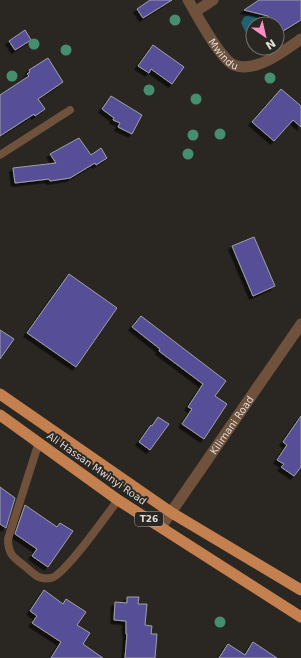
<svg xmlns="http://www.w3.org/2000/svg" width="301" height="658" font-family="'DejaVu Sans',sans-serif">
<defs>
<filter id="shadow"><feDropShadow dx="-3.5" dy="3.5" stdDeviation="0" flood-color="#0009"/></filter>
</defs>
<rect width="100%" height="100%" fill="#2a2723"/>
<polygon fill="#216272" points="249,15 264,19 270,24 253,24 253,36 247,35 241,23 244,17"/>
<g fill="#574f98" stroke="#a0a0a6" filter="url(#shadow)">
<polygon points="150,0 172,0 143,18 137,9"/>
<polygon points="259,0 301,0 301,20 280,33 277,29 277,24 274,24 268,16 244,10"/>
<polygon points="25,30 31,40 15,50 9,41"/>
<polygon points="153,45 184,67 172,84 151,69 149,73 138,66"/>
<polygon points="48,58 63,82 38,99 45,109 35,116 34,114 0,136 0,95 29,76 27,74 30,72 29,70"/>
<polygon points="281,89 301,106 301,127 293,120 274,141 252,122"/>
<polygon points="111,96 142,115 132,134 118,127 120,123 113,120 114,118 102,109"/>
<polygon points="79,138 91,155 101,148 107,158 96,165 95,163 70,178 50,181 49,179 15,183 13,168 56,163 50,154"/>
<polygon points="254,237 275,286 253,296 232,246"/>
<polygon points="69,274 117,308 76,367 27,333"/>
<polygon points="141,316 226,381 215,396 227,404 204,439 182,424 192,409 188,407 203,384 159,351 160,349 132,327"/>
<polygon points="0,330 14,339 0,359"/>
<polygon points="301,416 301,467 294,476 281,467 284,464 277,460 287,445 283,442"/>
<polygon points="158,417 169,424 150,450 139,442 151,425 152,426"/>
<polygon points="0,487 15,498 6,528 0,524"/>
<polygon points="25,505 57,527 60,523 73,531 48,567 32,556 37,549 15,534"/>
<polygon points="44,590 63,604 66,599 86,612 77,625 90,633 83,644 103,658 51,658 61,642 32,623 37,616 30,611"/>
<polygon points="127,597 139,597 138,604 147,604 145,625 152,626 151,634 157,634 155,658 125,658 127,634 126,634 126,621 114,620 115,602 127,603"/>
<polygon points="253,642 277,658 219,658 228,644 245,655"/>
</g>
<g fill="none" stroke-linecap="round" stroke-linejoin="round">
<g stroke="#6f513c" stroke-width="8">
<polyline points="0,155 70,110"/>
<path d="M39,442l-31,97c0,17 7,19 19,29 8,7 12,12 24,10 13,-2 57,-65 67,-78"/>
</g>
<g stroke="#6f513c" stroke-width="11">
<path id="s1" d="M188,0c9,15 32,59 46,65 8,3 17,2 25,-1 14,-4 30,-17 42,-25"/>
<polyline points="195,12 213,0"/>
<path id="s2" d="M161,527l140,-203"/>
</g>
<g stroke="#c5804f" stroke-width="11">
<polyline points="0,394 172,513 301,590"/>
<polyline points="0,415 118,500 301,617"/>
</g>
</g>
<g fill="#468f6e">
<circle cx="175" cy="20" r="5.5"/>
<circle cx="34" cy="44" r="5.5"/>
<circle cx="66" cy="50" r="5.5"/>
<circle cx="12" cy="76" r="5.5"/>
<circle cx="270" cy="78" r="5.5"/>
<circle cx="149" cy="90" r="5.5"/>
<circle cx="196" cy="99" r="5.5"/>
<circle cx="220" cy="134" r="5.5"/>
<circle cx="193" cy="135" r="5.5"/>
<circle cx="188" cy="154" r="5.5"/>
<circle cx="220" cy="622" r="5.5"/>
</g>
<g text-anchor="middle" stroke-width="4" stroke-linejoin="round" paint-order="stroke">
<rect fill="#2a2723" stroke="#a9a6a4" stroke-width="1" x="135" y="512" width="28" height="14" rx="3"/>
<g font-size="9" font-weight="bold" fill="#dfdddb">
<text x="149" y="522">T26</text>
</g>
<g font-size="10" fill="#dfdddb" stroke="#2a2723">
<text dy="4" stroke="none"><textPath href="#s1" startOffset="65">Mwindu</textPath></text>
<text dy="4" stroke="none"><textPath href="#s2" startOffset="124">Kilimani Road</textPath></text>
<text transform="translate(97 468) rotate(35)" y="4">Ali Hassan Mwinyi Road</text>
</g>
</g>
<g transform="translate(265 36) rotate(146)"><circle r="19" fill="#2a2723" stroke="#72706d"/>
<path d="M0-3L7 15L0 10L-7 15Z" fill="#fc8fc1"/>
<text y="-6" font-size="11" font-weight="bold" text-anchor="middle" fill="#dfdddb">N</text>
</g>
</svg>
